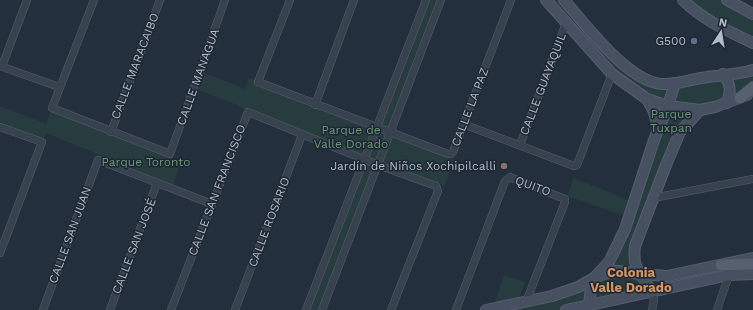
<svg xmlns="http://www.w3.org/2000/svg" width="753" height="310" font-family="'Work Sans',sans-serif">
<rect width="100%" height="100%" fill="#242f3e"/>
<g fill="#263c3f">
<polygon points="426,0 440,0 321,310 306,310 364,160 248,112 237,105 193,88 200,71 245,89 249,78 376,128"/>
<polygon points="547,0 563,0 620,64 655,84 723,75 728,96 715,106 668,105 613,74"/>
<polygon points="686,0 724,0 753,15 753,42"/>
<polygon points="753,70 753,87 728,102 724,75"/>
<polygon points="648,100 699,110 684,126 635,246 639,273 606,267 659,129"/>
<polygon points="0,106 46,124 52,108 170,154 169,164 179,168 172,188 98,160 100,155 46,133 42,142 0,127"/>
<polygon points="391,135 453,160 445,186 380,164"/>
<polygon points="574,178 633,202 628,217 567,196"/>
<polygon points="504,275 525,282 519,299 494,305"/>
<polygon points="604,275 636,275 640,283 639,290 561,310 492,310"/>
</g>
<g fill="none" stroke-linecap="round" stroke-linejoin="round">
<g stroke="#565f6c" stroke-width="8">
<g id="street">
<polyline points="94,0 52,108 170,154 225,0"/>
<polyline points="290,0 258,82 448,154 451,154 453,152 511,0"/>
<polyline points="0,66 59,87"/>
<polyline points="2,66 27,0"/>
<polyline points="315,105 354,0"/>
<polyline points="463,124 574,166 577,165 612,74"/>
<polyline points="0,127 42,142 0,253"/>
<polyline points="111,132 160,0"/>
<polyline points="520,145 566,23"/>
<polyline points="653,198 753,179"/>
<polyline points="652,292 654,300 652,310"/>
<polyline points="43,310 98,160 212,204"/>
<polyline points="110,310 157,183"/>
<polyline points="171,310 248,112 378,165 436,186 438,191 391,310"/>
<polyline points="235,310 302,135"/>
<polyline points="306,310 426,0"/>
<polyline points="322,310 441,0"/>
<polyline points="456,310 505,181 510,177 565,199 565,202 526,302"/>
<polyline points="717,310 729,275"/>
</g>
</g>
<g stroke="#565f6c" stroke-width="12">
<g id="secondary">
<polyline points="546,0 612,74 647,99 668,106 700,110 715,107 747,95"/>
<path d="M564,0c22,25 64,82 98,84 13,1 27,-4 39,-6 17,-3 36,-3 52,-8"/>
<path d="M683,0c20,20 45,31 70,43"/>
<polyline points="727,0 753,14"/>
<path d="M723,74c8,10 8,17 4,29"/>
<polyline points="647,99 654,112 658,128"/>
<path d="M652,292c-11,-19 -20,-22 -17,-46l31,-81 14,-33 20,-22"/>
<polyline points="589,305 591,287 594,278 609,262 625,229 654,140 668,106 675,83"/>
<polyline points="486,310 552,296 578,287 594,278 612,271 619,271 640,274 667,276 753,258"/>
<polyline points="566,310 729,275 753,274"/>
</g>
</g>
<g stroke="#414a57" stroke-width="12">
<g id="primary">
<polyline points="740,98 753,87"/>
<polyline points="721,265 753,264"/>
</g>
</g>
<use href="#street" stroke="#38414e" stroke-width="7"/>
<use href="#secondary" stroke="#465061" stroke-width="10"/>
<use href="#primary" stroke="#56606e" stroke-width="11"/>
</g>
<circle fill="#5c6f8a" stroke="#1d2633" stroke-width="1.5" cx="694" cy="41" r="4"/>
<circle fill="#8d6e63" stroke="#1d2633" stroke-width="1.5" cx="504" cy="166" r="4"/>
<g text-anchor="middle" stroke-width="3" stroke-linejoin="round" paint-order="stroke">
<g font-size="12" fill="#b4bcc9" stroke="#1d2633" text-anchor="end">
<text x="686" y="45">G500</text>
<text x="496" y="170">Jardín de Niños Xochipilcalli</text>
</g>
<g font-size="12" fill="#b4bcc9" stroke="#1d2633">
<text transform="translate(135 66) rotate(-69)" y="4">CALLE MARACAIBO</text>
<text transform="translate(198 77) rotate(-70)" y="4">CALLE MANAGUA</text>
<text transform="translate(543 84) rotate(-69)" y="4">CALLE GUAYAQUIL</text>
<text transform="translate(470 107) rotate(-69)" y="4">CALLE LA PAZ</text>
<text transform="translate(533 186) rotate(20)" y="4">QUITO</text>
<text transform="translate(217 190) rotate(-69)" y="4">CALLE SAN FRANCISCO</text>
<text transform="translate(269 222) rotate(-69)" y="4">CALLE ROSARIO</text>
<text transform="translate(70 235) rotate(-70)" y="4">CALLE SAN JUAN</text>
<text transform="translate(134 246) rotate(-69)" y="4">CALLE SAN JOSÉ</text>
</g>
<g font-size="12" fill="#6b9a76" stroke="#1d2633">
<text x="671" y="118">Parque<tspan x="671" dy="14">Tuxpan</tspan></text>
<text x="351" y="134">Parque de<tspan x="351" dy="14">Valle Dorado</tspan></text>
<text x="146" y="166">Parque Toronto</text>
</g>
<g font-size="13" font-weight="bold" fill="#d59563" stroke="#1d2633">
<text x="631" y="277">Colonia<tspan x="631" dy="15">Valle Dorado</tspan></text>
</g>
</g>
<g transform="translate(721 32) rotate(12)" stroke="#1d2633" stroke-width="3" paint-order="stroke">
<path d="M0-3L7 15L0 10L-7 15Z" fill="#b4bcc9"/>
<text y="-6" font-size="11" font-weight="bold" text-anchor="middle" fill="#b4bcc9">N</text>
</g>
</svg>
